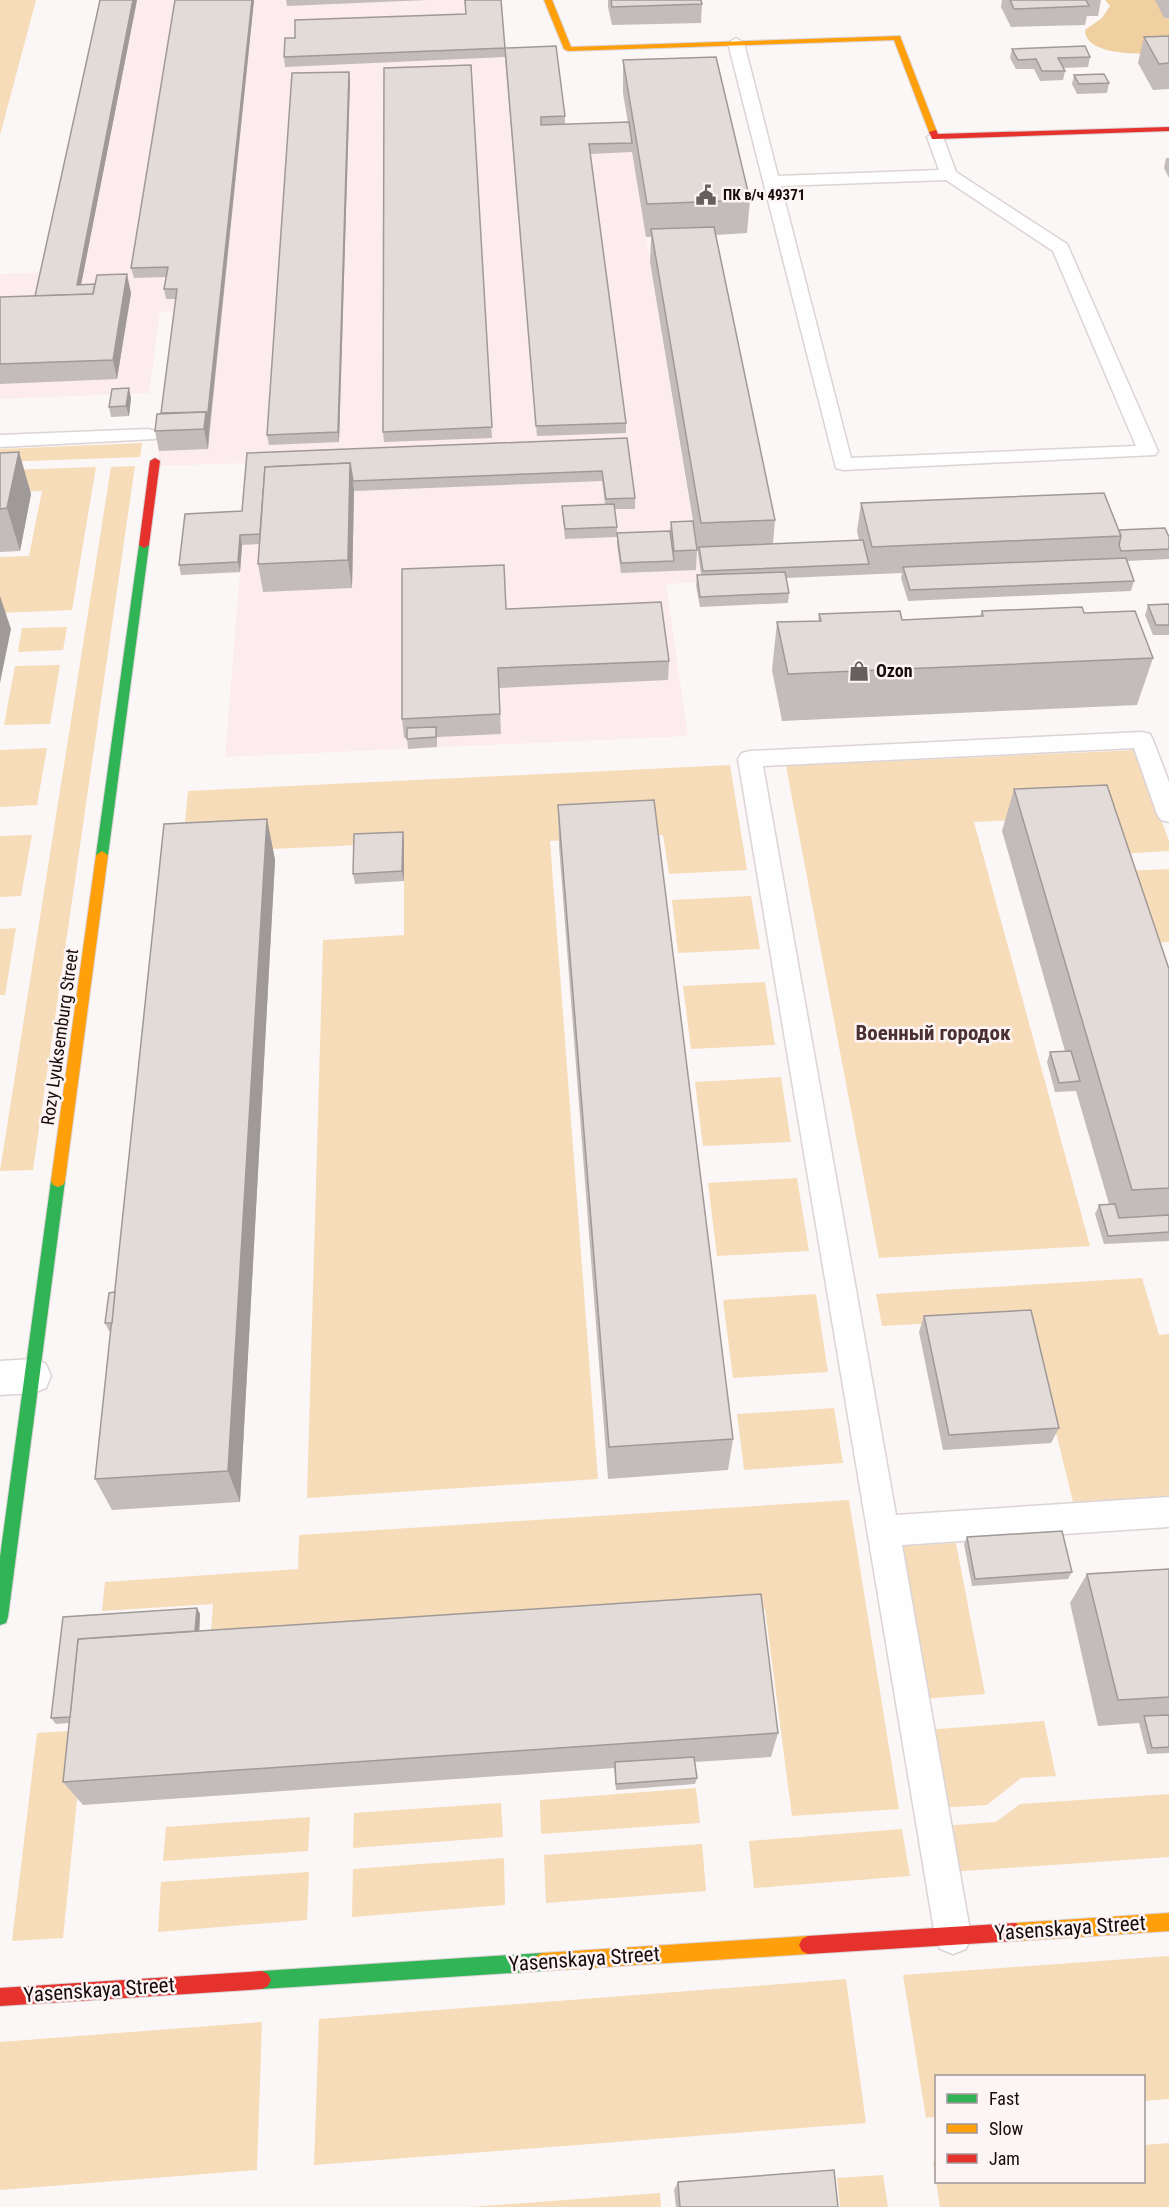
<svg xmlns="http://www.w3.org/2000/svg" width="1169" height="2207" font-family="'Roboto Condensed',sans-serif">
<rect width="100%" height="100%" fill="#fbf7f7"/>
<polygon fill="#fdeced" points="104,0 501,0 505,57 566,134 629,132 702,582 666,584 688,736 225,757 240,573 181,575 187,524 244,522 249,463 157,466 177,311 160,312 149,393 0,399 0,274 45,272"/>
<g fill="#f6dcb8">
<polygon points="0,0 36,0 0,135"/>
<polygon points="142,443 140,457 0,462 0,449"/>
<polygon points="135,466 33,1170 0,1171 111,467"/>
<polygon points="96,467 72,610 0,613 0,557 29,556 42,491 3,492 7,470"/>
<polygon points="67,627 63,650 18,652 22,628"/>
<polygon points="60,665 50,724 4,725 15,666"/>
<polygon points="47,748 37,805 0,807 0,750"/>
<polygon points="1136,750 1169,841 1169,851 1119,854 1106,815 974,822 1090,1246 879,1258 786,766"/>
<polygon points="730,765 747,870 669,874 663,835 550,841 598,1479 307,1498 323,940 404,935 404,843 182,853 188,791"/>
<polygon points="32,835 21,896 0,897 0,836"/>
<polygon points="1169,869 1169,942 1149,943 1124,871"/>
<polygon points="751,896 760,949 678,953 672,900"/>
<polygon points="16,928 5,995 0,995 0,929"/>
<polygon points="765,982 775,1045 691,1049 683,986"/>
<polygon points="781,1077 791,1142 703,1146 695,1082"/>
<polygon points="797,1178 809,1251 717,1256 708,1183"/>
<polygon points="1142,1278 1159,1335 1169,1334 1169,1496 1073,1502 1028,1318 882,1326 876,1294"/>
<polygon points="816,1294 828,1372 733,1378 723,1300"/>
<polygon points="834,1408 843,1463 744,1470 737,1414"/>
<polygon points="849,1500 899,1809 792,1816 765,1609 210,1646 213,1604 102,1611 105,1582 298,1569 299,1535"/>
<polygon points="956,1543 985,1694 920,1699 893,1547"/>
<polygon points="1044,1721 1056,1776 1021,1778 987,1805 938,1808 925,1730"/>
<polygon points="84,1730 63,1938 12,1941 37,1733"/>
<polygon points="696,1788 700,1823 541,1834 540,1800"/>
<polygon points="1169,1794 1169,1857 949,1872 942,1826 996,1822 1020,1804"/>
<polygon points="501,1803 503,1837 353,1848 354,1813"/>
<polygon points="310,1817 308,1851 163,1861 166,1827"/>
<polygon points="902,1829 910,1876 754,1888 749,1841"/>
<polygon points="702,1844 706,1891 546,1903 544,1855"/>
<polygon points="504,1858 505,1905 352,1917 353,1869"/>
<polygon points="309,1872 307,1920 158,1932 161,1882"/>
<polygon points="1169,1956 1169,2099 1144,2101 1144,2076 936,2076 936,2117 926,2118 903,1975"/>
<polygon points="846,1979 866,2123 314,2165 319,2019"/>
<polygon points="262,2022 257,2170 0,2190 0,2042"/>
<polygon points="1169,2143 1169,2207 940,2207 933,2162 936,2161 936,2182 1144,2182 1144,2145"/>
<polygon points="883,2175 888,2207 840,2207 837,2178"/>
<polygon points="660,2193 661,2207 469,2207"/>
</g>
<path fill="#f0cfa1" d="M1105,0h64v53c-19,1 -84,5 -84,-23l17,-12 8,-12z"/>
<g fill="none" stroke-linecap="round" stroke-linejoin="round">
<g stroke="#dcd3d4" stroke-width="3">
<g id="lane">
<path d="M736,38l8,5 34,133 161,-6 -12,-33 8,-5 8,5 13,35 111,72 91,207 -3,4 -312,15 -7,-2 -108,-425zM946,180l107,71 83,195 -285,12 -70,-272z"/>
<polygon points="148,429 155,431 158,435 155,439 0,447 0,435"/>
<polygon points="1142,732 1150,734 1153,740 1169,782 1169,822 1161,820 1157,814 1134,748 763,766 896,1515 1169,1497 1169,1527 902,1545 971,1936 966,1949 953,1954 940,1949 935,1936 738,759 742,753 750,751"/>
</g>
</g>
<g stroke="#dcd3d4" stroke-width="3">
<polygon id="street" points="33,1359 46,1364 51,1376 46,1388 33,1393 0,1395 0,1361"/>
</g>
<g stroke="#dcd3d4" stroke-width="2">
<g id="fast">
<polygon points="144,542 149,545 108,855 102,859 96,855 139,545"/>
<polygon points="58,1175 63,1177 65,1181 8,1617 6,1623 0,1625 0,1557 51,1181 53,1177"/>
<polygon points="542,1953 548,1956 551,1962 548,1968 542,1971 262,1989 256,1986 253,1980 256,1974 262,1971"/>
</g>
</g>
<g stroke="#dcd3d4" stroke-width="2">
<g id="slow">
<polygon points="544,0 552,0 571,47 900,36 937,132 933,134 929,132 894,40 568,51 564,49"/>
<polygon points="102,851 108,855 65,1181 63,1185 58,1187 53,1185 51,1181 96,855"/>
<polygon points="1169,1913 1169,1931 1015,1941 1009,1938 1006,1932 1009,1926 1015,1923"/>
<polygon points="808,1936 814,1939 817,1945 814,1951 808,1954 542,1971 536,1968 533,1962 536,1956 542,1953"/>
</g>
</g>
<g stroke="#dcd3d4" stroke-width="2">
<g id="jam">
<polygon points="1169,127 1169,131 935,139 932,139 929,132 936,130 938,134"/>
<polygon points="155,458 160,461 149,545 144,548 139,545 150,461"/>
<polygon points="1015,1923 1021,1926 1024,1932 1021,1938 1015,1941 808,1954 802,1951 799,1945 802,1939 808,1936"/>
<polygon points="262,1971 268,1974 271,1980 268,1986 262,1989 0,2006 0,1988"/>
</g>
</g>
<use href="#lane" fill="#fefefe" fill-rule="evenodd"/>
<use href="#street" fill="#fefefe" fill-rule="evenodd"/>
<use href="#fast" fill="#30b455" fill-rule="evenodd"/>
<use href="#slow" fill="#ff9f0a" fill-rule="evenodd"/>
<use href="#jam" fill="#e5322d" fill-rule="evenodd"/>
</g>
<g fill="#c3bcba">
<polygon points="100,0 137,0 81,285 131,293 117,379 0,384 0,297 35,296"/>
<polygon points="175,0 254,0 208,449 159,451 155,431 161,413 176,299 166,299 164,289 166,277 134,278 131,268"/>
<polygon points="286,0 428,0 287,6"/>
<polygon points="464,0 501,0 505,48 565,116 565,125 628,123 623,93 623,60 750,200 747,233 716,235 775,520 773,544 859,540 857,531 861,503 1119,530 1169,537 1169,559 1127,561 1134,581 1131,591 908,601 901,578 902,573 786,578 789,593 788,603 700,607 696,586 697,575 701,575 694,525 697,550 696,570 621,573 617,544 617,533 670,531 671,522 693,521 650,262 651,237 646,237 632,152 590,154 626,423 626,433 537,436 505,57 285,67 284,57 466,14"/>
<polygon points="608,0 701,0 702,4 701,23 612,25 608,7"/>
<polygon points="1002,0 1101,0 1098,16 1087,16 1085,25 1011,27 1001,7"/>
<polygon points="1155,0 1169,0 1169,18 1164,18"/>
<polygon points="1169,36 1169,89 1153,90 1138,63 1144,37"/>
<polygon points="1012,49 1090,57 1088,67 1063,68 1065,71 1063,80 1040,81 1034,69 1016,69 1010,58"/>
<polygon points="471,65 492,438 384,442 383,432"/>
<polygon points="1074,75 1109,83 1107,93 1077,94 1072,84"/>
<polygon points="350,81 339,442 269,445 267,435"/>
<polygon points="1166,158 1169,158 1169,178 1164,168"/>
<polygon points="131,398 129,416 111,417 109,407"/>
<polygon points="627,438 635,498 635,509 614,509 617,527 617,537 565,539 562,506 605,504 602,481 354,491 352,588 263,592 258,564 260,544 242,545 240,572 181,575 179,565 242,511 247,453"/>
<polygon points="19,452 31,494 20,551 0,552 0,453"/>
<polygon points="1169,604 1169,635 1153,635 1145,615 1148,605"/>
<polygon points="506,609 669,661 668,680 499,688 501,734 437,737 437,747 408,749 407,738 404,738 402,719"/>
<polygon points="982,611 1084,613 1153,658 1137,705 782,721 772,670 777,622 818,621 819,614 902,620 980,616"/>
<polygon points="1014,789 1169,969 1169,1241 1104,1244 1095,1214 1099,1205 1109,1204 1076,1091 1055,1092 1047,1062 1050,1052 1065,1051 1002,831"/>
<polygon points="558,805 733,1439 728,1470 608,1479 559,846"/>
<polygon points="267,819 275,860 240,1502 112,1510 95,1479 111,1331 109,1331 105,1323"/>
<polygon points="403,832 404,842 404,881 355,884 353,874"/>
<polygon points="924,1316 1059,1428 1051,1443 943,1450 919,1332"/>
<polygon points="967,1537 1072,1572 1068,1579 972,1586 964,1544"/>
<polygon points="1169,1569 1169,1753 1147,1754 1139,1723 1098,1726 1070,1603 1087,1574"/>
<polygon points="197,1608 200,1614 199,1631 778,1733 771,1757 695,1762 697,1778 695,1784 616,1790 614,1768 83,1805 63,1782 69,1723 56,1724 51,1718"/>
<polygon points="678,2182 838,2207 676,2207 674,2190"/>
</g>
<g fill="#9f9997">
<polygon points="133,0 137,0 79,295 77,285"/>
<polygon points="252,0 254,0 209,432 207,421"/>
<polygon points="349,72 350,81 339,442 338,432"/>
<polygon points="127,274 131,293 117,379 113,360"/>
<polygon points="129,388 131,398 129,416 126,406"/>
<polygon points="206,412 209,432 208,449 204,429"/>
<polygon points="19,452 31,494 20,551 7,508"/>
<polygon points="350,463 354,491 352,588 348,560"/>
<polygon points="240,535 242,545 240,572 238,562"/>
<polygon points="0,596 11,629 0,683"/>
<polygon points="267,819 275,860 240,1502 228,1471"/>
<polygon points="403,832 404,842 404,881 402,871"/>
<polygon points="197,1608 200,1614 198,1660 194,1653"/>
</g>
<g fill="#e3dbd8" stroke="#9f9997" stroke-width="1.5">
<polygon points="100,0 133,0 77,285 95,284 93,294 35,296"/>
<polygon points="175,0 252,0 207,421 206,412 161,413 177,289 164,289 168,267 131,268"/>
<polygon points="465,0 501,0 505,48 284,57 285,38 295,38 295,20 466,14"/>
<polygon points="611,0 701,0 702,4 612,7"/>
<polygon points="1010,0 1086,0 1089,6 1014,9"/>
<polygon points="1169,36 1169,63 1159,64 1144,37"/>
<polygon points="556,46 565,116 541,117 541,125 629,122 632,143 589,144 626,423 536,426 505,48"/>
<polygon points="1085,46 1090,57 1058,58 1065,71 1042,71 1036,59 1018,60 1012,49"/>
<polygon points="716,57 750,200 647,204 623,60"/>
<polygon points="471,65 492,427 383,432 384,68"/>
<polygon points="349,72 338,432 267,435 292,73"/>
<polygon points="1104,74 1109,83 1079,84 1074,75"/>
<polygon points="714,227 775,520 701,523 651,229"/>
<polygon points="127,274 113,360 0,364 0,297 93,294 97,275"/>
<polygon points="129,388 126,406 109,407 112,389"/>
<polygon points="206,412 204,429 155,431 157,414"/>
<polygon points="627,438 635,498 606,499 602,471 353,481 350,463 265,467 260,534 240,535 238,562 179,565 185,514 242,511 247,453"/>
<polygon points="19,452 7,508 0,509 0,453"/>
<polygon points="350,463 348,560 258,564 265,467"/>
<polygon points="1104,493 1121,536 872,547 861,503"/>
<polygon points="614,504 617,527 565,529 562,506"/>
<polygon points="693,521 697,550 674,551 671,522"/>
<polygon points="1165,528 1169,537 1169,549 1121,551 1119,545 1121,536 1119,530"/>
<polygon points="670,531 674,561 621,563 617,533"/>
<polygon points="863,540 869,564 703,571 699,547"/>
<polygon points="1126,558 1134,581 910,590 903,567"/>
<polygon points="504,565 506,609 661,602 669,661 498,668 500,714 402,719 402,569"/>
<polygon points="785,572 789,593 700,597 697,575"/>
<polygon points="1169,604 1169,625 1156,625 1148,605"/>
<polygon points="1082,607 1084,613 1135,611 1153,658 788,674 777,622 821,621 819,614 900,611 902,620 983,616 982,611"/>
<polygon points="436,727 436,737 407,739 407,728"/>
<polygon points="1107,785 1169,969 1169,1188 1132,1190 1014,789"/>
<polygon points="654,800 733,1439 609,1447 558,805"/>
<polygon points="267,819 228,1471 95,1479 164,824"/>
<polygon points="403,832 402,871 353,874 354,834"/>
<polygon points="1071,1051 1080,1081 1059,1083 1050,1052"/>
<polygon points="1115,1204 1119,1218 1169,1215 1169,1232 1108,1236 1099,1205"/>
<polygon points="115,1292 112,1323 105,1323 109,1293"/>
<polygon points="1031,1310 1059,1428 949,1435 924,1316"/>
<polygon points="1062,1531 1072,1572 975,1579 967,1537"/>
<polygon points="1169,1569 1169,1697 1118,1700 1087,1574"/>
<polygon points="761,1594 778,1733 63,1782 78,1639"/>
<polygon points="197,1608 195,1631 78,1639 70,1717 51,1718 63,1617"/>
<polygon points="1169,1715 1169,1747 1152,1748 1144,1716"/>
<polygon points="694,1757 697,1778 616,1784 615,1762"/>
<polygon points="834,2170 838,2207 680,2207 678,2182"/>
</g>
<defs>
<g id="civic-bare" transform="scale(1.62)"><path d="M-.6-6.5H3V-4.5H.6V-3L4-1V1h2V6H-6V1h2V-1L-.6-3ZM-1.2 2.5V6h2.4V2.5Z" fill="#675e5e" stroke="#fdf5f5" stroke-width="2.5" paint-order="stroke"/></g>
<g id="shop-bare" transform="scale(1.62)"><path d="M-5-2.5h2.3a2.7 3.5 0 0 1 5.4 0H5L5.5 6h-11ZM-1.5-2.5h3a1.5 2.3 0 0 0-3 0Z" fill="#675e5e" stroke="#fdf5f5" stroke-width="2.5" paint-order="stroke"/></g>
</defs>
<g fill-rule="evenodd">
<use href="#civic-bare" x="706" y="195"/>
<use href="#shop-bare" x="859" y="671"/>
</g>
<g text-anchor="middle" stroke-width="5" stroke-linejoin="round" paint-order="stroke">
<g font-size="15" font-weight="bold" fill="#170b0c" stroke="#fdf5f5" text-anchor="start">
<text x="723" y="200">ПК в/ч 49371</text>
</g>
<g font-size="18" font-weight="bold" fill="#170b0c" stroke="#fdf5f5" text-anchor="start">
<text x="876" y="677">Ozon</text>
</g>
<g font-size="18" fill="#170b0c" stroke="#fdf5f5">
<text transform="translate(60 1037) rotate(-82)" y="6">Rozy Lyuksemburg Street</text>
</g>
<g font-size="21" font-weight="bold" fill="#4b3032" stroke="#fdf5f5">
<text x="933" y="1040">Военный городок</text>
</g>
<g font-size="21" fill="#170b0c" stroke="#fdf5f5">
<text transform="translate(1070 1928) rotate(-4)" y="7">Yasenskaya Street</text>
<text transform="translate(584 1959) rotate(-4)" y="7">Yasenskaya Street</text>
<text transform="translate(99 1990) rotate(-4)" y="7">Yasenskaya Street</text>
</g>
</g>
<rect x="935" y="2075" width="210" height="108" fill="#fdf5f5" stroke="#a19798" stroke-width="1.5"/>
<rect x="947" y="2094" width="30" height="9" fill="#30b455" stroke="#a19798" stroke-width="1.5"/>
<text x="989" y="2105" font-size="18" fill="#170b0c">Fast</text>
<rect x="947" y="2124" width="30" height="9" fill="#ff9f0a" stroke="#a19798" stroke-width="1.5"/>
<text x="989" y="2135" font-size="18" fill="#170b0c">Slow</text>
<rect x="947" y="2154" width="30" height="9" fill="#e5322d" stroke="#a19798" stroke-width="1.5"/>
<text x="989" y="2165" font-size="18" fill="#170b0c">Jam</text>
</svg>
